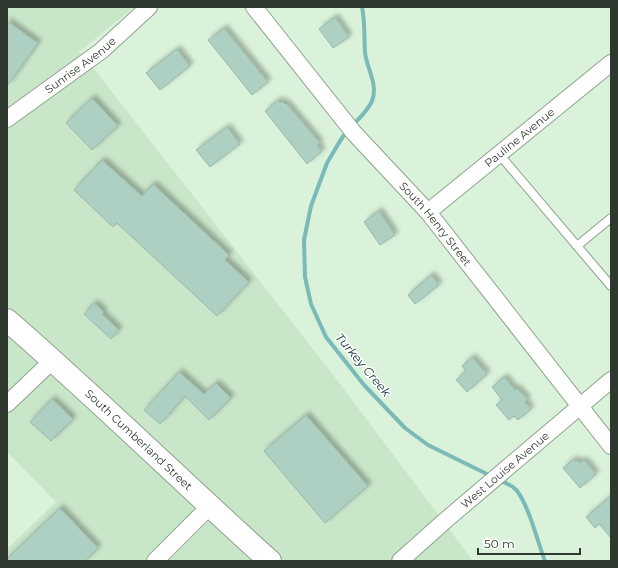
<svg xmlns="http://www.w3.org/2000/svg" width="618" height="568" font-family="Montserrat,sans-serif">
<defs>
<filter id="shadow"><feDropShadow dx="3.5" dy="-3.5" stdDeviation="2" flood-color="#0004"/></filter>
</defs>
<rect width="100%" height="100%" fill="#daf2da"/>
<polygon fill="#cae6c9" points="7,7 134,7 79,52 91,65 331,372 473,561 7,561 7,549 56,502 7,452"/>
<g fill="none" stroke-linecap="round" stroke-linejoin="round">
<g stroke="#7abbb8" stroke-width="4">
<path d="M352,126c16,-17 28,-26 19,-51 -2,-8 -6,-16 -6,-24 -1,-15 0,-30 -3,-44"/>
<polyline points="347,131 340,141 327,163 311,206 304,240 305,277 311,304 326,337 364,385 405,428 428,445 491,476"/>
<path d="M499,480c4,2 10,4 14,7 14,10 25,57 32,74"/>
</g>
</g>
<g fill="#aed0c2" stroke="#97b8ab" filter="url(#shadow)">
<polygon points="335,17 349,37 333,48 319,29"/>
<polygon points="7,21 38,43 7,86"/>
<polygon points="224,28 268,82 252,95 208,40"/>
<polygon points="177,49 190,66 160,90 146,73"/>
<polygon points="92,98 118,126 92,150 66,123"/>
<polygon points="278,100 280,103 282,101 285,104 286,103 320,143 317,145 322,151 307,164 265,111"/>
<polygon points="227,127 240,144 210,167 196,150"/>
<polygon points="102,160 142,196 153,184 229,255 225,260 249,282 217,316 117,223 113,227 74,190"/>
<polygon points="379,211 395,235 380,245 364,222"/>
<polygon points="431,275 439,285 415,304 408,295"/>
<polygon points="94,303 104,312 102,314 119,330 111,339 84,314"/>
<polygon points="472,357 487,374 467,392 456,380 466,371 462,366"/>
<polygon points="179,372 204,394 216,383 231,398 209,420 185,396 160,424 144,410"/>
<polygon points="504,377 515,390 517,388 527,399 525,402 531,409 518,420 514,416 509,420 496,405 502,400 492,387"/>
<polygon points="52,399 73,419 51,441 30,422"/>
<polygon points="306,415 368,486 325,523 264,451"/>
<polygon points="574,459 576,462 578,460 580,463 584,460 596,474 580,488 563,468"/>
<polygon points="611,496 611,538 599,524 595,528 586,517"/>
<polygon points="60,508 98,548 85,561 7,561 7,559"/>
</g>
<g fill="none" stroke-linecap="round" stroke-linejoin="round">
<g stroke="#8ca38c" stroke-width="10">
<g id="service">
<polyline points="499,154 611,286"/>
<polyline points="577,246 611,218"/>
</g>
</g>
<g stroke="#8ca38c" stroke-width="18">
<g id="minor">
<path id="s1" d="M254,7l100,126 74,79 183,234"/>
<path id="s2" d="M7,119l94,-68 48,-44"/>
<path id="s3" d="M428,212l183,-149"/>
<polyline points="7,404 53,360"/>
<polyline points="155,561 209,507"/>
<path id="s4" d="M400,561l47,-42 164,-139"/>
</g>
</g>
<g stroke="#8ca38c" stroke-width="24">
<g id="secondary">
<path id="s5" d="M7,320c90,78 174,161 263,241"/>
</g>
</g>
<use href="#service" stroke="#fff" stroke-width="8"/>
<use href="#minor" stroke="#fff" stroke-width="16"/>
<use href="#secondary" stroke="#fff" stroke-width="22"/>
</g>
<g text-anchor="middle" stroke-width="3" stroke-linejoin="round" paint-order="stroke">
<g font-size="11" fill="#2f382f" stroke="#fff">
<text dy="4" stroke="none"><textPath href="#s2" startOffset="91">Sunrise Avenue</textPath></text>
<text dy="4" stroke="none"><textPath href="#s3" startOffset="118">Pauline Avenue</textPath></text>
<text dy="4" stroke="none"><textPath href="#s1" startOffset="283">South Henry Street</textPath></text>
<text dy="4" stroke="none"><textPath href="#s5" startOffset="178">South Cumberland Street</textPath></text>
<text dy="4" stroke="none"><textPath href="#s4" startOffset="139">West Louise Avenue</textPath></text>
</g>
<g font-size="12" font-style="italic" fill="#0f302f" stroke="#fff">
<text transform="translate(363 365) rotate(50)" y="4">Turkey Creek</text>
</g>
</g>
<rect width="618" height="568" fill="none" stroke="#2f382f" stroke-width="16"/>
<path d="M478 548v6h102v-6" fill="none" stroke="#2f382f" stroke-width="2"/>
<text x="484" y="548" font-size="12" fill="#2f382f" stroke="#ffffff" stroke-width="3" paint-order="stroke">50 m</text>
</svg>
